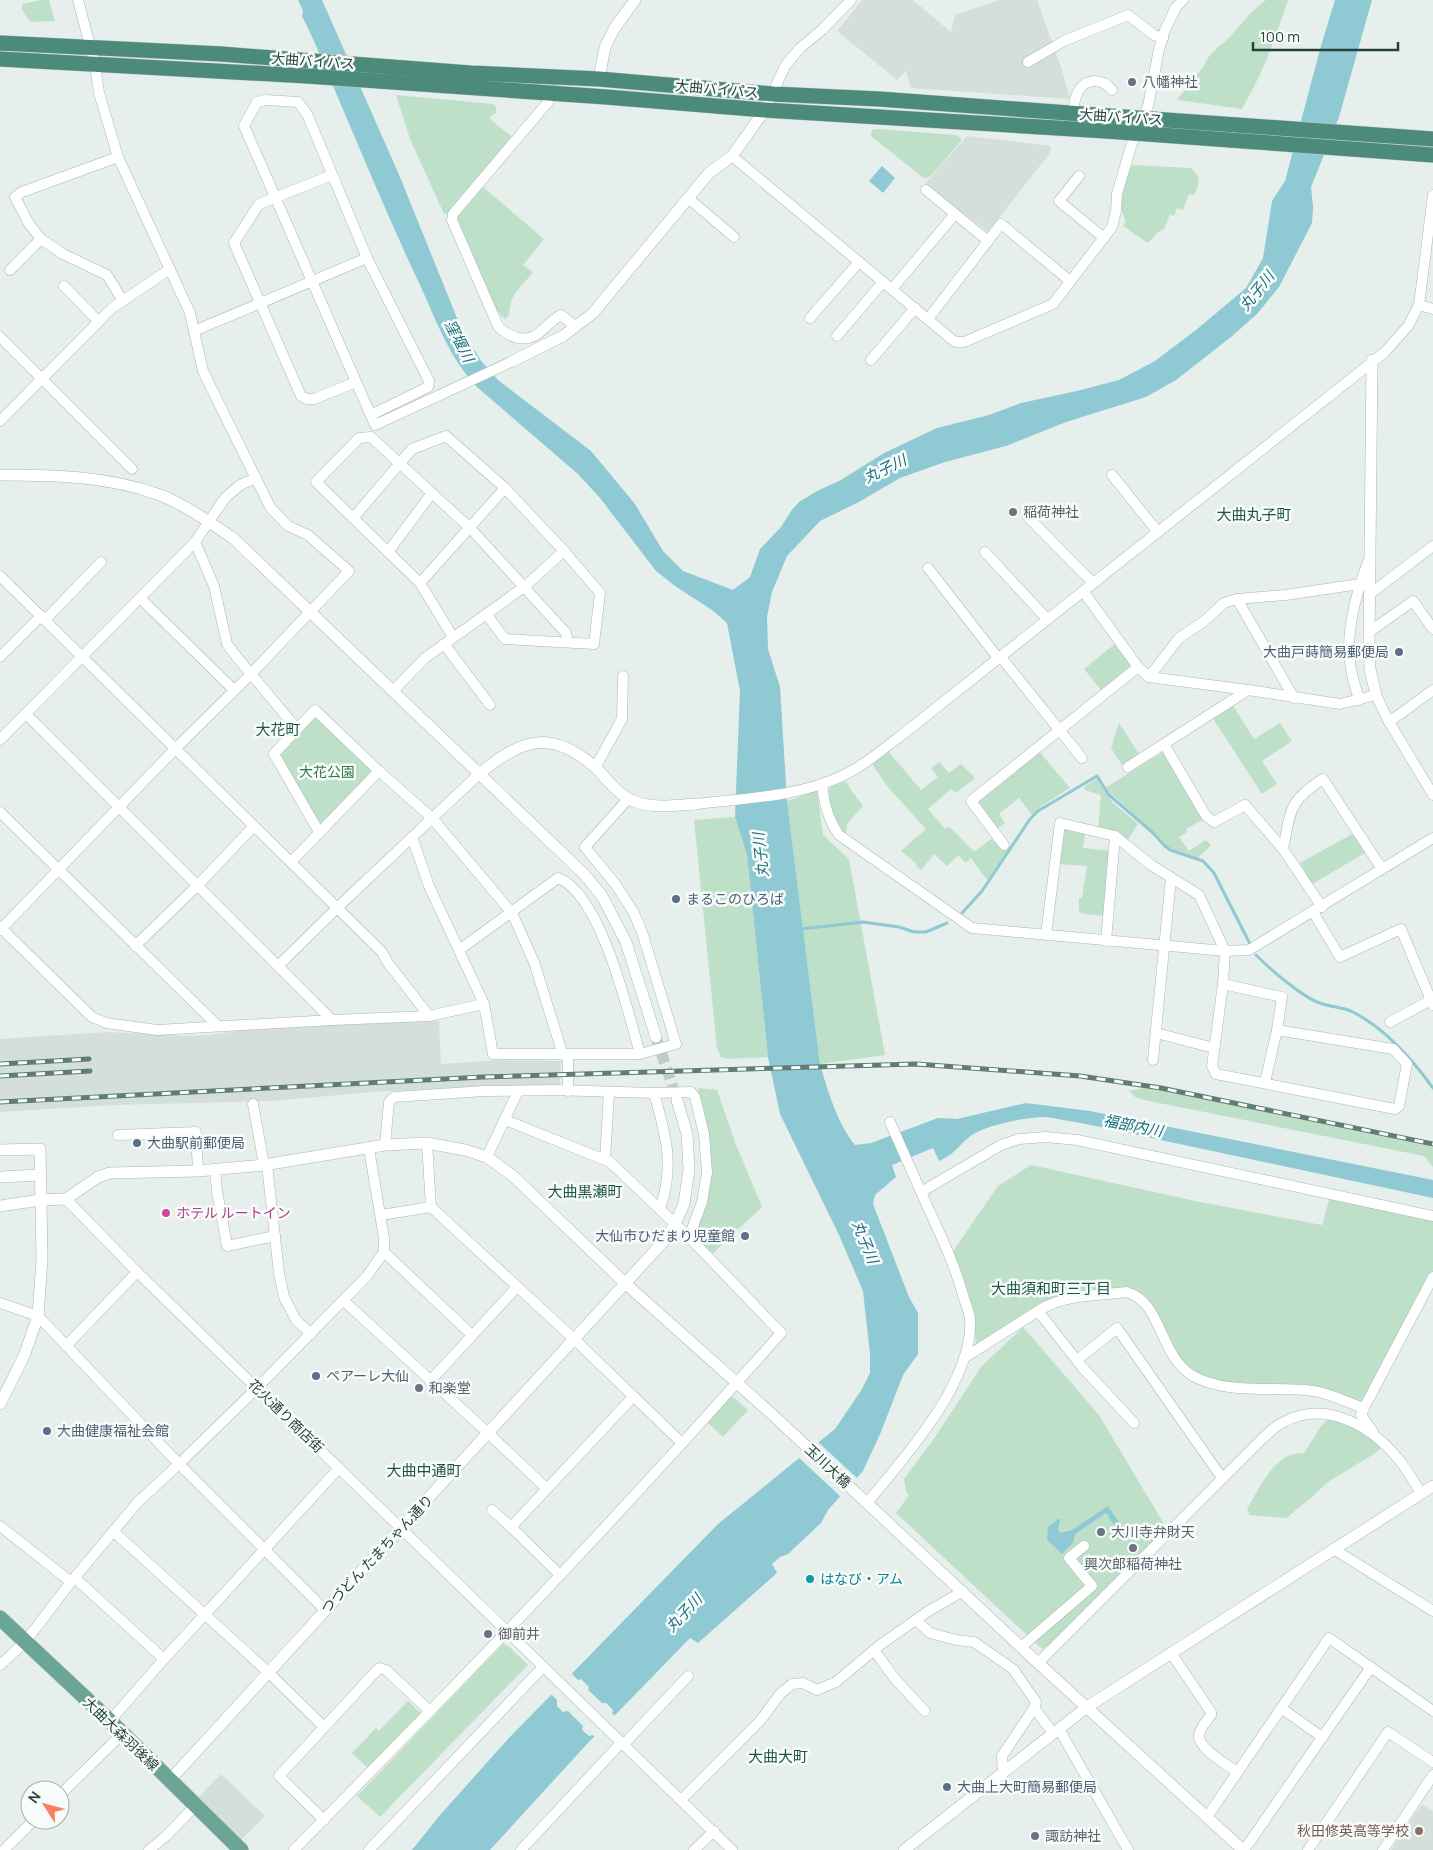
<svg xmlns="http://www.w3.org/2000/svg" width="1433" height="1850" font-family="Manrope,'Noto Sans JP',sans-serif">
<rect width="100%" height="100%" fill="#e6efeb"/>
<g fill="#d4dfda">
<polygon points="862,0 913,0 951,32 955,15 999,0 1037,0 1062,70 1070,99 911,88 906,71 897,80 837,31"/>
<polygon points="967,136 1051,146 1050,153 988,232 925,184"/>
<polygon points="372,1021 439,1021 441,1064 500,1060 561,1061 560,1086 385,1091 271,1101 115,1105 0,1112 0,1039 107,1032 188,1036 211,1035 243,1030"/>
<polygon points="221,1774 265,1816 242,1839 199,1797"/>
<polygon points="1422,1804 1433,1811 1433,1850 1391,1850"/>
</g>
<g fill="#bfe0c8">
<polygon points="41,0 49,0 55,21 30,22 22,9 23,4"/>
<path d="M1266,0h22c-13,39 -25,73 -46,109l-65,-9 27,-34c3,-12 17,-20 26,-29 13,-15 20,-25 36,-37z"/>
<polygon points="396,95 493,104 496,106 496,113 490,117 491,120 511,136 511,141 449,213 444,214 410,139"/>
<polygon points="877,129 957,135 961,138 961,141 930,177 926,178 922,177 871,136 872,130"/>
<polygon points="1132,165 1191,168 1199,178 1198,185 1194,195 1189,194 1183,210 1177,208 1174,216 1170,214 1164,229 1157,233 1148,243 1123,226 1126,222 1118,201"/>
<path d="M483,187l61,52 -21,26 10,7c-12,16 -23,21 -24,43l-4,4 -10,-10 -40,-89z"/>
<polygon points="1116,643 1132,663 1132,668 1102,691 1084,669"/>
<polygon points="1232,704 1254,739 1280,723 1292,741 1262,761 1277,784 1262,794 1212,717"/>
<polygon points="314,719 319,719 371,769 372,773 323,823 318,823 280,759 280,752"/>
<polygon points="1119,723 1139,754 1122,765 1111,748"/>
<polygon points="1038,750 1070,788 1040,807 1032,815 1019,798 999,814 1005,823 997,829 979,806 978,801"/>
<polygon points="889,752 921,790 938,777 931,768 939,762 949,773 961,764 975,778 956,793 951,789 928,809 945,829 949,827 952,829 974,852 991,839 1002,849 1007,845 1010,847 987,880 971,858 966,863 958,855 947,866 934,854 921,870 916,866 917,864 901,851 926,829 887,786 872,764"/>
<polygon points="1163,752 1204,819 1186,829 1187,832 1179,837 1189,851 1206,840 1211,845 1198,858 1171,849 1162,843 1152,831 1105,788"/>
<polygon points="1097,779 1113,803 1138,824 1127,841 1115,832 1098,827 1101,795 1085,790 1084,787"/>
<path d="M846,781l5,9 12,16 -16,18 -1,10c-14,-7 -16,-29 -18,-42l3,-5z"/>
<polygon points="817,791 823,835 849,859 885,1055 820,1064 787,801"/>
<polygon points="735,817 747,855 768,1057 727,1059 721,1057 717,1048 694,820"/>
<polygon points="1062,828 1085,834 1083,848 1112,851 1104,916 1079,913 1079,898 1082,898 1087,866 1059,864"/>
<polygon points="1354,833 1365,853 1312,884 1300,863"/>
<polygon points="698,1088 717,1090 735,1142 762,1207 711,1255 695,1237 709,1142"/>
<polygon points="1143,1088 1161,1090 1433,1147 1433,1167 1424,1156 1144,1100 1135,1097 1129,1091"/>
<polygon points="1031,1165 1200,1202 1322,1225 1330,1197 1433,1218 1433,1273 1362,1405 1318,1390 1229,1384 1209,1380 1190,1372 1136,1293 1058,1298 976,1347 974,1318 951,1254 998,1186"/>
<polygon points="1023,1327 1099,1415 1167,1529 1047,1647 1042,1649 896,1513 909,1495 906,1492 904,1479 933,1440 981,1367"/>
<polygon points="733,1397 748,1410 723,1437 707,1422 728,1398"/>
<path d="M1327,1420c4,0 9,-1 13,0 10,3 37,18 41,28l-7,6 -46,28 -17,16 -25,20 -36,-3 -3,-6c14,-23 27,-57 57,-56l17,-27z"/>
<polygon points="503,1644 507,1645 528,1665 380,1817 357,1796"/>
<polygon points="408,1701 421,1713 368,1768 352,1753 376,1728 379,1731"/>
</g>
<g fill="#8ec9d4">
<path d="M298,0h24l78,177 61,151 21,34 16,18 93,71 44,53 28,47 20,20 50,19 17,-13 10,-28 21,-22 10,-16 8,-9 18,-11 24,-11 43,-27 53,-25 52,-13 32,-12 56,-12 42,-11 36,-19 41,-31 50,-42 17,-30 9,-57 13,-20 36,-135 14,-46h37l-33,117 -28,70 2,20 -1,16 -33,64 -22,27 -26,23 -55,43 -30,17 -80,25 -60,24 -61,16 -45,16 -41,24 -39,19 -33,35 -15,36 -5,25 1,32 12,38 7,114 33,263c7,25 18,61 35,81l16,-2 67,-25 19,1 69,-16 64,8 343,69v18l-347,-74c-13,-2 -26,-5 -39,-7 -16,-1 -62,8 -75,18 -14,10 -16,19 -33,26l-6,-13 -41,17 4,12 -21,18 -2,9 36,93 9,16v41l-15,21 -22,57 -18,39 -35,39 -7,13 -33,31 -8,3 -8,7 5,9 -79,70 -8,-5 -103,106 -97,106h-78l29,-36 67,-75 210,-215 117,-95 27,-40 8,-16v-19l-7,-63 -24,-56 -59,-121 -12,-57 -21,-202 -12,-38 5,-126 -13,-68 -15,-13 -37,-24 -19,-15 -56,-73 -22,-24 -101,-87c-27,-28 -41,-67 -57,-102 -28,-59 -53,-119 -78,-178 -13,-31 -25,-61 -40,-91l1,-5z"/>
<polygon points="882,166 895,178 883,193 869,181"/>
<polygon points="1108,1506 1123,1528 1118,1531 1106,1513 1075,1534 1073,1543 1062,1554 1047,1540 1048,1527 1058,1519 1060,1519 1058,1529 1060,1533 1072,1530"/>
</g>
<g fill="#e6efeb">
<polygon points="816,1440 858,1479 842,1498 797,1456"/>
<polygon points="569,1671 578,1680 581,1679 589,1687 588,1690 602,1703 606,1703 613,1710 612,1713 617,1717 596,1738 593,1735 589,1736 582,1730 583,1726 568,1711 563,1712 557,1706 557,1700 549,1692"/>
</g>
<g fill="none" stroke-linecap="round" stroke-linejoin="round">
<g stroke="#8ec9d4" stroke-width="3">
<polyline points="962,913 982,891 1030,819 1038,811 1097,776 1109,795 1152,832 1164,845 1170,850 1203,861 1214,873 1250,944"/>
<polyline points="801,929 863,922 899,927 914,932 926,932 947,923"/>
<path d="M1256,955c14,14 46,42 64,48 10,4 23,4 33,9 33,17 59,47 80,76"/>
</g>
<polyline stroke="#bfccc8" stroke-width="11" stroke-dasharray="11 5.5" stroke-linecap="butt" points="656,1037 677,1100"/>
<g stroke="#a8b8b2" stroke-width="11">
<g id="minor">
<polyline points="1028,62 1064,41 1128,15 1154,35 1163,38"/>
<path d="M548,102l-95,112 -1,6 46,106c6,7 11,10 20,12 21,4 27,-15 43,-23l14,11"/>
<polyline points="765,110 785,66 800,48 823,29 851,0"/>
<path d="M1073,114c1,-7 1,-14 4,-20 7,-16 24,-17 35,-4"/>
<polyline points="732,156 955,342 964,342 1053,304 1112,227 1116,211 1117,194 1131,146 1148,106 1159,49 1165,30 1176,7 1183,0"/>
<polyline points="118,157 22,192 15,197 29,224 41,239 63,254 107,275 123,301"/>
<polyline points="332,175 259,204 234,243 301,396 307,399 314,399 356,382"/>
<polyline points="1079,176 1059,201 1104,238"/>
<polyline points="926,190 988,241"/>
<polyline points="688,198 734,237"/>
<polyline points="10,270 41,239"/>
<polyline points="64,286 98,321"/>
<polyline points="892,289 955,214"/>
<polyline points="1419,305 1433,309"/>
<polyline points="810,318 859,262"/>
<polyline points="928,319 1001,224 1070,281"/>
<polyline points="194,331 367,258"/>
<polyline points="837,336 883,282"/>
<polyline points="0,337 132,469"/>
<polyline points="871,360 915,308"/>
<polyline points="371,415 428,387 429,381 367,258 307,114 298,102 266,100 257,102 244,126 375,425 513,361"/>
<polyline points="0,421 112,308 170,269"/>
<polyline points="1112,475 1157,531"/>
<polyline points="354,517 412,449 446,436 505,488 564,551 600,593 594,644 505,639 487,615"/>
<polyline points="1028,517 1093,583"/>
<polyline points="195,542 214,586 227,644 236,656 297,729 274,754 319,832"/>
<polyline points="388,552 432,493"/>
<polyline points="985,552 1047,619"/>
<polyline points="928,568 998,658"/>
<polyline points="0,576 382,952 388,963 429,1016"/>
<polyline points="420,583 505,488"/>
<polyline points="1083,591 1138,667 1149,677 1248,690 1340,704 1376,695 1389,722 1433,795"/>
<polyline points="1370,594 1433,546"/>
<polyline points="140,598 234,690"/>
<polyline points="1237,599 1294,698"/>
<polyline points="45,620 101,562"/>
<polyline points="1369,632 1413,601 1433,629"/>
<polyline points="453,637 420,583 316,482 359,438 371,437 471,529 566,633 568,642"/>
<polyline points="444,644 490,705"/>
<polyline points="1000,656 1082,758"/>
<polyline points="0,657 41,616"/>
<polyline points="1149,677 1179,638 1203,622 1224,603 1237,599 1285,595 1360,584"/>
<polyline points="393,691 425,658 524,587 564,551"/>
<path d="M1359,700c-3,-12 -8,-25 -9,-38 -4,-31 7,-71 18,-100"/>
<polyline points="26,714 332,1020"/>
<polyline points="1389,722 1433,690"/>
<polyline points="297,729 315,710 379,771 432,818 512,913 534,962 563,1055"/>
<polyline points="0,740 195,542 225,498 240,485 256,478"/>
<polyline points="1164,744 1206,816 1214,822 1245,805 1283,849"/>
<polyline points="1128,767 1248,690"/>
<polyline points="595,768 622,719 623,676"/>
<path d="M822,784c2,20 6,35 17,51l133,93 253,23 24,-1 184,-112"/>
<path d="M697,804c49,-6 102,-7 147,-29 20,-9 37,-25 54,-37l487,-386 23,-26 11,-21 14,-110"/>
<polyline points="0,812 218,1026"/>
<polyline points="412,837 429,886 484,1004 493,1054 640,1054"/>
<polyline points="1004,845 971,801 1138,667"/>
<polyline points="291,862 379,771"/>
<path d="M1322,907l-39,-58c8,-38 5,-48 40,-70l59,90"/>
<polyline points="1313,912 1340,957 1401,929 1433,1005"/>
<polyline points="0,927 92,1017 106,1023 157,1030 332,1020 429,1016 484,1004"/>
<polyline points="0,930 175,749 251,674 349,571 308,535 288,526 270,507 203,371 190,313 118,157 99,93 95,65 78,0"/>
<polyline points="1046,935 1060,823 1115,836 1151,865 1199,895 1225,951 1223,984"/>
<polyline points="1106,941 1115,836"/>
<polyline points="135,946 198,885 253,827"/>
<path d="M459,950l99,-72c43,16 70,134 82,176l36,-10 -33,-109 -9,-22 -18,-28 -31,-38 43,-48"/>
<polyline points="278,966 337,908 479,774"/>
<polygon points="1223,984 1282,997 1277,1030 1393,1049 1407,1064 1399,1106 1395,1109 1216,1074 1212,1066"/>
<polyline points="1390,1022 1433,999"/>
<polyline points="1156,1033 1214,1048"/>
<polyline points="1153,1060 1171,878"/>
<polyline points="1265,1082 1277,1030"/>
<polyline points="568,1091 568,1055"/>
<polyline points="253,1104 264,1165"/>
<polyline points="890,1122 921,1192"/>
<polyline points="118,1135 196,1132 198,1171"/>
<polyline points="427,1143 431,1207 575,1340 682,1443"/>
<polyline points="385,1145 389,1102 394,1097 485,1091 554,1090 654,1093"/>
<polyline points="487,1157 518,1091"/>
<polyline points="605,1160 609,1092"/>
<polyline points="267,1165 279,1273 284,1297 296,1320 311,1334"/>
<polyline points="215,1170 217,1191 227,1246 275,1236"/>
<polyline points="66,1199 137,1272 732,1850"/>
<path d="M660,1209c15,-44 6,-73 -6,-116l37,-1 4,5 9,37 3,39 -5,29 -13,35"/>
<polyline points="381,1215 431,1207"/>
<polyline points="384,1252 472,1335"/>
<polyline points="344,1301 488,1433 546,1488"/>
<polyline points="0,1303 38,1316 179,1464 325,1610"/>
<path d="M1038,1311c25,-17 59,-15 88,-19 37,10 32,63 67,84 33,19 83,10 120,15 17,2 35,12 51,17l-3,7 12,17"/>
<polyline points="66,1346 137,1272"/>
<polyline points="964,1358 1038,1311 1082,1367 1134,1423"/>
<polyline points="1077,1360 1117,1328 1222,1478"/>
<polyline points="430,1381 517,1287"/>
<polyline points="1364,1408 1433,1277"/>
<path d="M867,1503c37,-45 107,-122 103,-183 0,-8 -5,-17 -7,-25 -10,-36 -27,-69 -42,-103l80,-47 18,-6 27,-2 31,3 356,76"/>
<polyline points="492,1510 511,1527"/>
<polyline points="0,1526 71,1582"/>
<polyline points="113,1531 268,1672 324,1727"/>
<polyline points="1335,1550 1433,1611"/>
<polyline points="560,1575 511,1527 633,1397"/>
<polyline points="75,1578 164,1659"/>
<polyline points="916,1620 930,1633 956,1640 974,1642 1013,1669 1036,1702 1034,1708"/>
<polyline points="1021,1647 1092,1586 1069,1558 1084,1546"/>
<polyline points="874,1650 895,1679 925,1711"/>
<path d="M1171,1653l40,59v3c-4,5 -11,13 -12,20 -2,13 29,30 38,37"/>
<path d="M1038,1663l223,-223c6,-6 13,-13 21,-17 40,-23 85,0 113,32 10,11 18,25 26,38"/>
<polyline points="0,1665 25,1642 71,1582 137,1503 179,1464 257,1388 367,1276 384,1252 384,1238 369,1149"/>
<polyline points="1281,1708 1322,1737"/>
<path d="M430,1711c120,-123 237,-249 351,-378l-92,-96 -79,-75 -105,-42"/>
<polyline points="110,1721 164,1659 339,1468"/>
<polyline points="1059,1729 1128,1850"/>
<polyline points="623,1745 688,1676"/>
<polyline points="1003,1773 1002,1756 1034,1708 1053,1733"/>
<polyline points="60,1795 122,1734"/>
<polyline points="681,1800 760,1721 780,1694 792,1684 803,1683 817,1690 836,1682 880,1645 927,1612 963,1591"/>
<polyline points="1207,1817 1329,1638 1433,1711"/>
<polyline points="4,1850 34,1820"/>
<polyline points="149,1850 166,1836 195,1806"/>
<polyline points="294,1850 430,1711 386,1670 379,1668 279,1776 324,1820"/>
<polyline points="369,1850 543,1667"/>
<polyline points="521,1850 621,1743"/>
<polyline points="694,1850 714,1831"/>
<polyline points="1244,1850 1371,1667"/>
<polyline points="1308,1850 1388,1732 1433,1762"/>
<polyline points="1383,1850 1433,1775"/>
</g>
</g>
<g stroke="#a8b8b2" stroke-width="12">
<g id="tertiary">
<polyline points="599,79 605,47 614,29 635,0"/>
<polyline points="1372,360 1369,646 1370,669 1376,695"/>
<polyline points="513,361 563,336 593,313 709,173 732,156 765,110"/>
<path d="M0,475c54,0 108,1 160,20 26,10 50,28 73,43l352,337 17,21 24,46 30,95"/>
<path d="M479,774c42,-35 72,-46 117,-6 10,10 21,25 33,31 21,11 46,6 68,5"/>
<polyline points="0,1150 40,1149 42,1259 38,1316 24,1356 0,1404"/>
<polyline points="0,1177 40,1175"/>
<polyline points="0,1206 40,1200 66,1199 98,1177 110,1173 198,1171 264,1165 385,1145 427,1143 465,1150 487,1157 513,1176 626,1284 775,1417 1038,1663 1243,1850"/>
<polyline points="169,1781 663,1242 675,1224 684,1204 689,1169 687,1134 677,1100"/>
<polyline points="904,1850 1087,1707 1433,1486"/>
</g>
</g>
<g stroke="#c2cac8" stroke-width="16">
<polyline id="primary" points="0,1618 110,1721 241,1850"/>
</g>
<g stroke="#c2cac8" stroke-width="16">
<g id="trunk">
<polyline points="0,43 221,54 470,73 599,79 773,94 879,99 1109,116"/>
<polyline points="0,59 307,76 606,97 765,110 1106,131"/>
<polyline points="1237,125 1433,139"/>
<polyline points="1230,140 1433,155"/>
</g>
</g>
<use href="#minor" stroke="#fff" stroke-width="10"/>
<use href="#tertiary" stroke="#fff" stroke-width="11"/>
<use href="#primary" stroke="#6aa596" stroke-width="15"/>
<use href="#trunk" stroke="#4c8a7c" stroke-width="15"/>
<g stroke="#5f7d75" stroke-width="5">
<g id="rail">
<polyline points="0,1064 89,1059"/>
<polyline points="0,1076 90,1071"/>
<polyline points="0,1102 483,1077 916,1064 1080,1076 1161,1088 1433,1144"/>
</g>
</g>
<use href="#rail" stroke="#f7fbf9" stroke-width="3" stroke-dasharray="9" stroke-linecap="butt"/>
<g stroke="#c2cac8" stroke-width="16" stroke-linecap="butt">
<g id="trunk-bridge">
<polyline points="1109,116 1237,125"/>
<polyline points="1106,131 1230,140"/>
</g>
</g>
<use href="#trunk-bridge" stroke="#4c8a7c" stroke-width="15"/>
</g>
<g fill="#6b7280" stroke="#f7fbf9" stroke-width="2">
<circle cx="1132" cy="82" r="5"/>
<circle cx="1013" cy="512" r="5"/>
<circle cx="419" cy="1388" r="5"/>
<circle cx="1101" cy="1532" r="5"/>
<circle cx="1133" cy="1548" r="5"/>
<circle cx="488" cy="1634" r="5"/>
<circle cx="1035" cy="1836" r="5"/>
</g>
<g fill="#5c6f8a" stroke="#f7fbf9" stroke-width="2">
<circle cx="1399" cy="652" r="5"/>
<circle cx="676" cy="899" r="5"/>
<circle cx="137" cy="1143" r="5"/>
<circle cx="745" cy="1236" r="5"/>
<circle cx="316" cy="1376" r="5"/>
<circle cx="47" cy="1431" r="5"/>
<circle cx="947" cy="1787" r="5"/>
</g>
<circle fill="#d1479c" stroke="#f7fbf9" stroke-width="2" cx="166" cy="1213" r="5"/>
<circle fill="#0f9aa8" stroke="#f7fbf9" stroke-width="2" cx="810" cy="1579" r="5"/>
<circle fill="#8d6e63" stroke="#f7fbf9" stroke-width="2" cx="1419" cy="1831" r="5"/>
<g text-anchor="middle" stroke-width="5" stroke-linejoin="round" paint-order="stroke">
<g font-size="14" fill="#24423a" stroke="#f7fbf9">
<text transform="translate(313 61) rotate(4)" y="5">大曲バイパス</text>
<text transform="translate(717 89) rotate(5)" y="5">大曲バイパス</text>
<text transform="translate(1121 117) rotate(4)" y="5">大曲バイパス</text>
<text transform="translate(286 1416) rotate(44)" y="5">花火通り商店街</text>
<text transform="translate(828 1466) rotate(43)" y="5">玉川大橋</text>
<text transform="translate(377 1554) rotate(-47)" y="5">つづどん たまちゃん通り</text>
<text transform="translate(121 1734) rotate(44)" y="5">大曲大森羽後線</text>
</g>
<g font-size="14" fill="#5b616d" stroke="#f7fbf9" text-anchor="start">
<text x="1142" y="87">八幡神社</text>
<text x="1023" y="517">稲荷神社</text>
<text x="429" y="1393">和楽堂</text>
<text x="1111" y="1537">大川寺弁財天</text>
<text x="1133" y="1569" text-anchor="middle">興次郎稲荷神社</text>
<text x="498" y="1639">御前井</text>
<text x="1045" y="1841">諏訪神社</text>
</g>
<g font-size="14" fill="#4e5e75" stroke="#f7fbf9" text-anchor="start">
<text x="1389" y="657" text-anchor="end">大曲戸蒔簡易郵便局</text>
<text x="686" y="904">まるこのひろば</text>
<text x="147" y="1148">大曲駅前郵便局</text>
<text x="735" y="1241" text-anchor="end">大仙市ひだまり児童館</text>
<text x="326" y="1381">ペアーレ大仙</text>
<text x="57" y="1436">大曲健康福祉会館</text>
<text x="957" y="1792">大曲上大町簡易郵便局</text>
</g>
<g font-size="14" fill="#2d7a4b" stroke="#f7fbf9">
<text x="327" y="777">大花公園</text>
</g>
<g font-size="14" fill="#b23c85" stroke="#f7fbf9" text-anchor="start">
<text x="176" y="1218">ホテル ルートイン</text>
</g>
<g font-size="14" fill="#0d838f" stroke="#f7fbf9" text-anchor="start">
<text x="820" y="1584">はなび・アム</text>
</g>
<g font-size="14" fill="#785e54" stroke="#f7fbf9" text-anchor="end">
<text x="1409" y="1836">秋田修英高等学校</text>
</g>
<g font-size="15" font-style="italic" fill="#1c6f80" stroke="#f7fbf9">
<text transform="translate(1257 291) rotate(-51)" y="5">丸子川</text>
<text transform="translate(459 341) rotate(63)" y="5">窪堰川</text>
<text transform="translate(885 469) rotate(-26)" y="5">丸子川</text>
<text transform="translate(761 855) rotate(-96)" y="5">丸子川</text>
<text transform="translate(1133 1126) rotate(11)" y="5">福部内川</text>
<text transform="translate(865 1242) rotate(68)" y="5">丸子川</text>
<text transform="translate(684 1613) rotate(-47)" y="5">丸子川</text>
</g>
<g font-size="15" fill="#1f5548" stroke="#f7fbf9">
<text x="1254" y="520">大曲丸子町</text>
<text x="278" y="735">大花町</text>
<text x="585" y="1197">大曲黒瀬町</text>
<text x="1051" y="1294">大曲須和町三丁目</text>
<text x="424" y="1476">大曲中通町</text>
<text x="778" y="1762">大曲大町</text>
</g>
</g>
<g transform="translate(45 1805) rotate(306)"><circle r="24" fill="#f7fbf9" stroke="#a3b1ad"/>
<path d="M0-4L9 19L0 12L-9 19Z" fill="#f4845f"/>
<text y="-8" font-size="14" font-weight="bold" text-anchor="middle" fill="#24423a">N</text>
</g>
<path d="M1253 42v8h145v-8" fill="none" stroke="#24423a" stroke-width="2.5"/>
<text x="1260" y="42" font-size="15" fill="#24423a" stroke="#f7fbf9" stroke-width="4" paint-order="stroke">100 m</text>
</svg>
